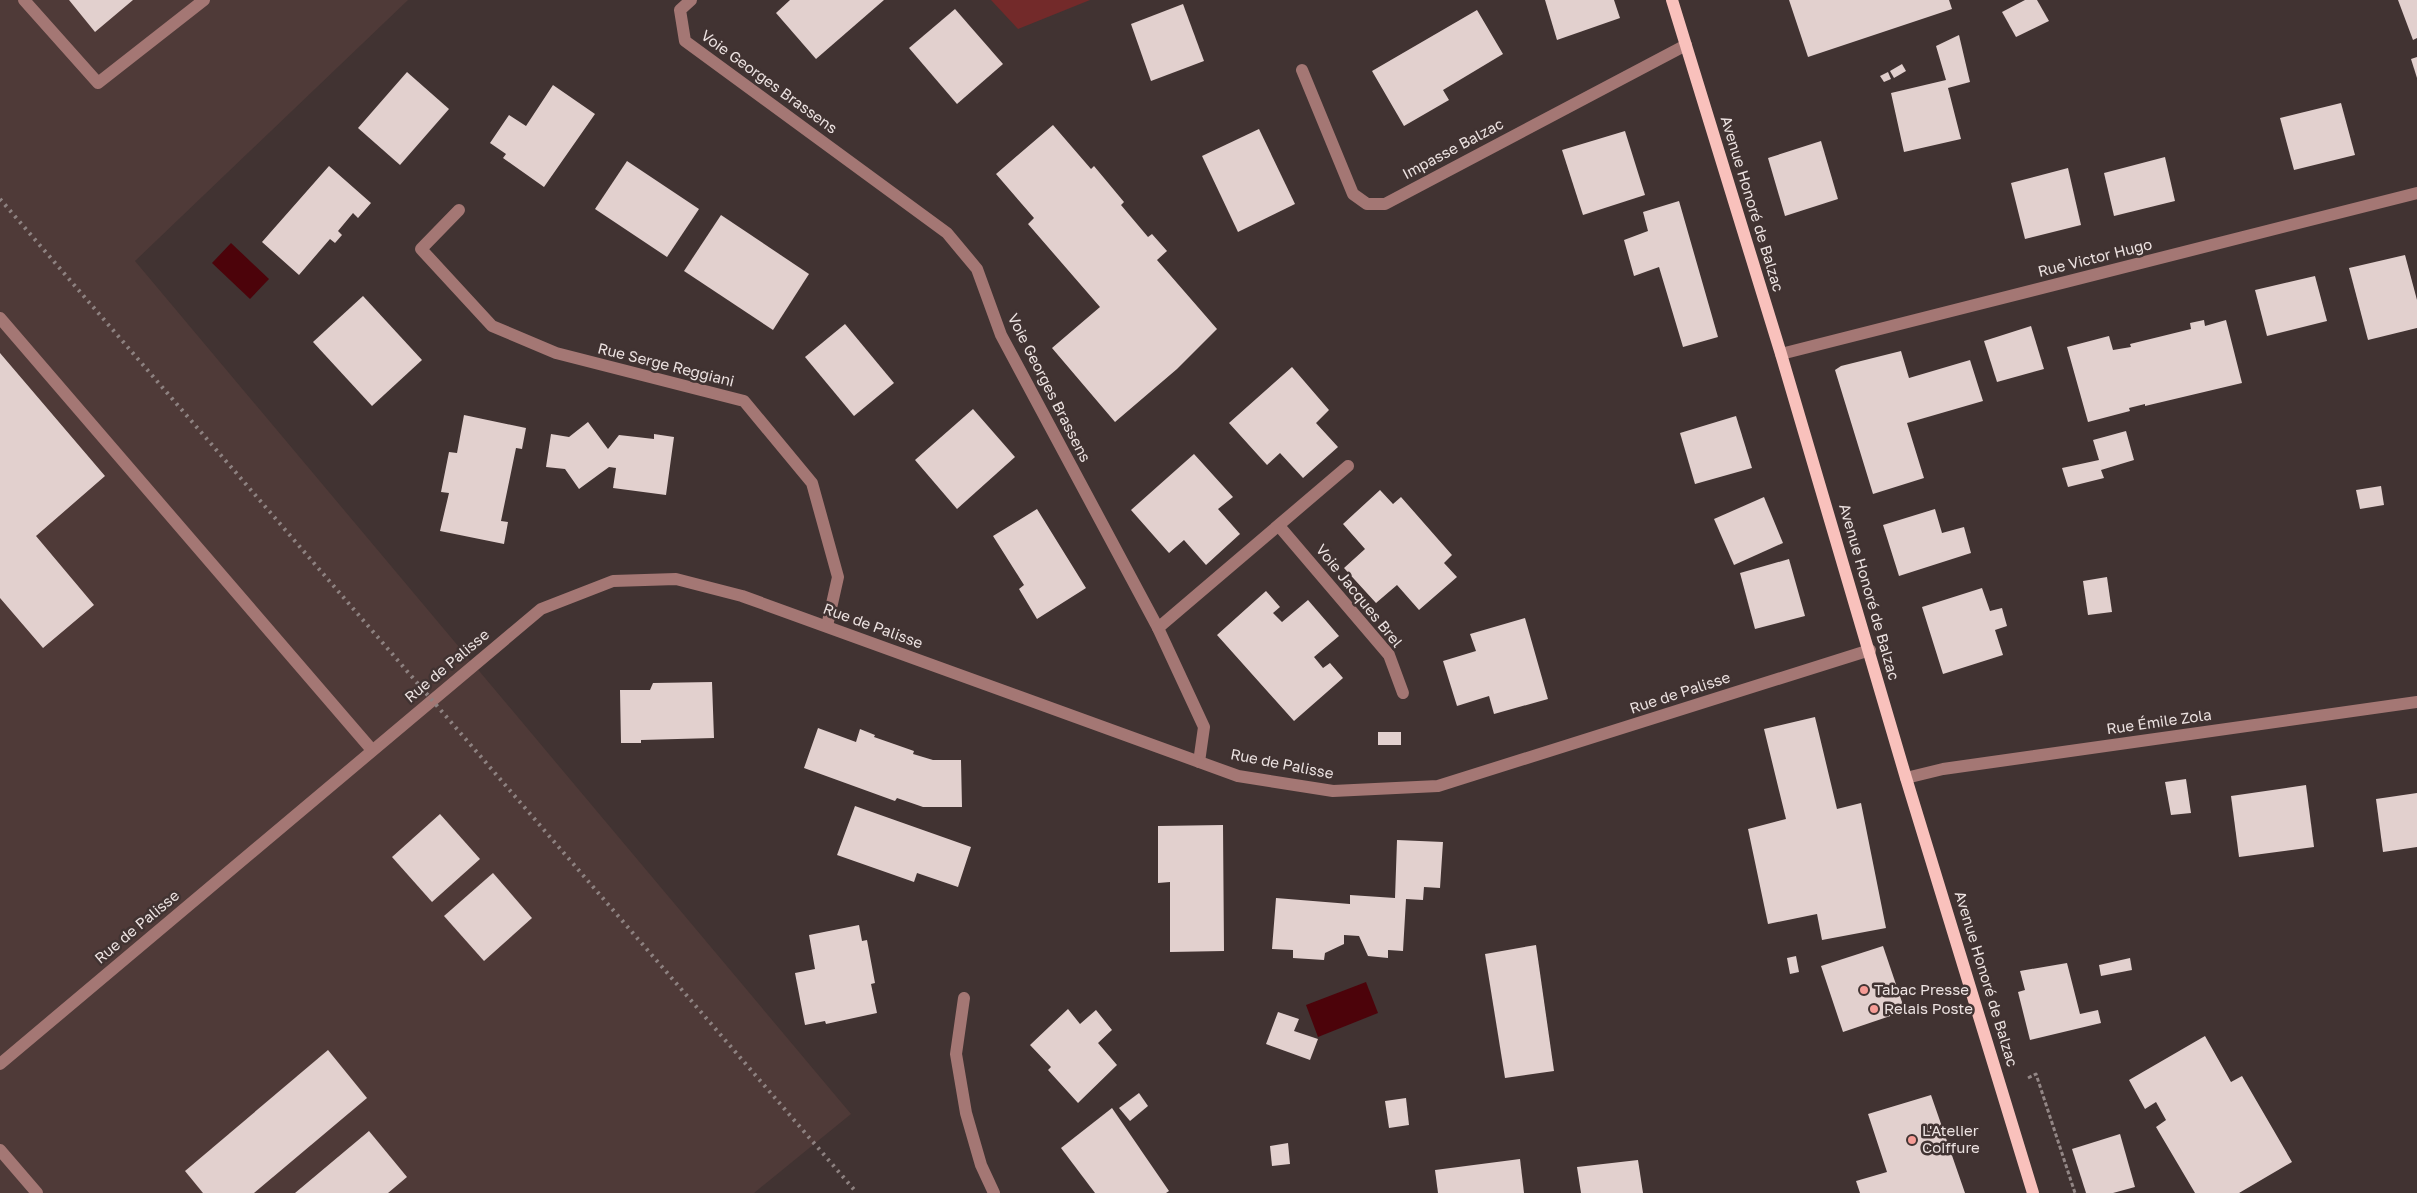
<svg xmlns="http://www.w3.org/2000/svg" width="2417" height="1193" font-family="'Golos Text',sans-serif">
<rect width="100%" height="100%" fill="#413332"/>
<polygon fill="#4f3a38" points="0,0 408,0 135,261 851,1114 754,1193 0,1193"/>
<polygon fill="#732a2a" points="991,0 1090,0 1018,29"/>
<g fill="#4c030a">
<polygon points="231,243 269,279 250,299 212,263"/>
<polygon points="1366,982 1378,1013 1318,1037 1306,1005"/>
</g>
<g fill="#e2d0ce">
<polygon points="69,0 133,0 95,32"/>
<polygon points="790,0 884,0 816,59 776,13"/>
<polygon points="1545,0 1614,0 1620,18 1557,40"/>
<polygon points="1789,0 1949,0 1952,9 1808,57"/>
<polygon points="2025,0 2037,0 2049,21 2016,37 2002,12"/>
<polygon points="2398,0 2417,0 2417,38 2413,40"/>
<polygon points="1183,4 1204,61 1151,81 1131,24"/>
<polygon points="955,9 1003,64 957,104 909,48"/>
<polygon points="1477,10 1503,54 1443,90 1449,100 1404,126 1372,71"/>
<polygon points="1959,35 1970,82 1948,88 1961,139 1904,152 1891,93 1946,80 1936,46"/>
<polygon points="2417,57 2417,78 2411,59"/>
<polygon points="1902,64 1906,71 1894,78 1890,71"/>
<polygon points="407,72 449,109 400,165 358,128"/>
<polygon points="1888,72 1891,79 1884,82 1880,76"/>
<polygon points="553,85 595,114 544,187 503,158 506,154 490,143 509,115 526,126"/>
<polygon points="2341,103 2355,155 2294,170 2280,118"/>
<polygon points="1053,125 1091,169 1094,166 1124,202 1121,205 1148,237 1152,234 1167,251 1157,260 1217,329 1177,369 1115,422 1052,348 1100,307 1028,224 1034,218 996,174"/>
<polygon points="1259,129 1295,204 1238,232 1202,156"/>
<polygon points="1625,131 1645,195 1583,215 1562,150"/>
<polygon points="1821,141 1838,199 1785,216 1768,158"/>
<polygon points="2165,157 2175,201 2114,216 2104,173"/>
<polygon points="627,161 699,209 667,257 595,209"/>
<polygon points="329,166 371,203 358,218 353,213 338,231 342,235 335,243 330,239 299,275 262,242"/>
<polygon points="2068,168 2081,225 2025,239 2011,183"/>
<polygon points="1679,201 1718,337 1683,347 1659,267 1634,276 1624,240 1648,231 1643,212"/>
<polygon points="721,215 809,274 773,330 684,271"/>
<polygon points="2405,255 2417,300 2417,328 2368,340 2349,268"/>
<polygon points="2315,276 2327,321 2267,336 2255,290"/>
<polygon points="363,296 422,360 372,406 313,342"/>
<polygon points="2204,320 2205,326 2226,320 2242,383 2145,406 2145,404 2129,408 2130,411 2088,422 2067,347 2109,336 2113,350 2131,347 2130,344 2191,329 2190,323"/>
<polygon points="845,324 894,383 854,416 805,357"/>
<polygon points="2031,326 2044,369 1997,382 1984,341"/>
<polygon points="1901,351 1909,378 1970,360 1983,401 1907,423 1924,478 1873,494 1835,370 1841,366"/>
<polygon points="0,353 105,476 36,536 94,605 43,648 0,598"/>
<polygon points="1292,367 1329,410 1316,423 1338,447 1303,478 1280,453 1267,465 1229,423"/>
<polygon points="973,409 1015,457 957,509 915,460"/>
<polygon points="464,415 526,428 522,449 516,448 501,521 508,522 504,544 440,531 449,493 441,492 449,452 457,453"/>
<polygon points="1736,416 1752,468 1695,484 1680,433"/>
<polygon points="588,422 608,449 619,435 654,439 654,434 674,437 666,495 613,488 616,468 609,467 579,489 565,469 546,467 551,434 569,437"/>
<polygon points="2126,431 2134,460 2101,470 2104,478 2068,487 2062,468 2099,460 2093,440"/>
<polygon points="1194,454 1233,497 1218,509 1240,534 1206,565 1184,540 1169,553 1131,510"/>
<polygon points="2381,486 2384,505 2360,509 2356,490"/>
<polygon points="1380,490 1393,504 1401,497 1452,555 1444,563 1457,577 1419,610 1397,585 1376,603 1344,568 1365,549 1343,524"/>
<polygon points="1764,497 1783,543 1734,565 1714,519"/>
<polygon points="1037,509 1086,588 1037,619 1019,589 1024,585 993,536"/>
<polygon points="1935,509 1942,533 1964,527 1971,553 1899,576 1883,525"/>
<polygon points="1789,559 1805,616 1755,629 1740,573"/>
<polygon points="2107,577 2112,612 2088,615 2083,581"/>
<polygon points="1982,588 1990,611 2002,608 2007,626 1995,630 2003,655 1943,674 1922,607"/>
<polygon points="1266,591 1280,607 1273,613 1282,622 1308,600 1339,636 1314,657 1323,668 1330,663 1343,678 1294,721 1217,635"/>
<polygon points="1525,618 1548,699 1494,714 1489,696 1457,706 1443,661 1476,651 1470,634"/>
<polygon points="712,682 714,738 641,740 641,743 621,743 620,690 650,690 653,683"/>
<polygon points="1815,717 1837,809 1861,803 1886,928 1822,940 1817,914 1768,924 1748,829 1786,819 1764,729"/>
<polygon points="818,728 856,742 860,729 875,735 874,737 914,751 913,754 933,760 961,760 962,807 923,807 897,798 895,801 804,768"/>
<rect x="1378" y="732" width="23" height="13"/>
<polygon points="2186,779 2191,813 2171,815 2165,782"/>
<polygon points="2306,785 2314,847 2239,857 2231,796"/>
<polygon points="2417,793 2417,847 2383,852 2376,799"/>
<polygon points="855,806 971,847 958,887 917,873 914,882 837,855"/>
<polygon points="440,814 480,859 432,902 392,857"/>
<polygon points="1223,825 1224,951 1170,952 1170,882 1158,883 1158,826"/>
<polygon points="1397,840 1443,842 1440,888 1424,887 1423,900 1406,899 1403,951 1388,950 1388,958 1368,956 1359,936 1344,935 1344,944 1325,953 1324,960 1293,958 1293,950 1272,949 1276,898 1350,904 1350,895 1395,898"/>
<polygon points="493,873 532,918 484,961 444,916"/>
<polygon points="859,925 862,941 867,940 875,983 871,984 877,1013 826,1024 825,1021 805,1025 795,973 815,969 809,935"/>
<polygon points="1536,945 1554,1071 1505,1078 1485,954"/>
<polygon points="1883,946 1905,1011 1843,1032 1821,966"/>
<polygon points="1796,956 1799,972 1790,974 1787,958"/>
<polygon points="2130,958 2132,970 2101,976 2099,965"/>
<polygon points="2067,963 2080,1014 2098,1010 2101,1023 2030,1040 2018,992 2025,990 2020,971"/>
<polygon points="1068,1009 1080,1024 1096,1010 1112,1030 1098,1043 1117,1065 1078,1103 1048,1070 1051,1067 1030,1045"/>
<polygon points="1278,1012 1299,1019 1294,1031 1318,1039 1310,1060 1266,1044"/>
<polygon points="2205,1036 2231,1082 2242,1076 2292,1162 2239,1193 2195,1193 2156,1127 2166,1120 2156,1102 2145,1109 2129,1080"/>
<polygon points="328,1050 367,1098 254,1193 203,1193 185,1171"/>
<polygon points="1139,1093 1148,1106 1130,1121 1119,1108"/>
<polygon points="1931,1095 1965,1193 1860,1193 1856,1181 1887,1172 1868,1114"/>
<polygon points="1406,1098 1409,1125 1389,1128 1385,1101"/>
<polygon points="1112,1108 1169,1191 1166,1193 1095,1193 1061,1148"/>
<polygon points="369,1131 407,1177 388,1193 295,1193"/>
<polygon points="2120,1134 2135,1187 2113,1193 2086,1193 2072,1149"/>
<polygon points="1288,1143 1290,1164 1272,1166 1270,1146"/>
<polygon points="1520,1159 1524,1193 1438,1193 1435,1170"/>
<polygon points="1638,1160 1643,1193 1581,1193 1577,1167"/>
</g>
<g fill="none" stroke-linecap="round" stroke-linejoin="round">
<polyline stroke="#938786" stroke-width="3" stroke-dasharray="4 2.5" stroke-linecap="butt" points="2028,1078 2036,1074 2075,1193"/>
<g stroke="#a47774" stroke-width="12">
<polyline points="24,0 98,83 204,0"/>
<polyline points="691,0 680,10 685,41 947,233 977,269 1001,335 1158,628 1204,727 1199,762"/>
<polyline points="1302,70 1353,194 1367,204 1385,204 1686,45"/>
<polyline points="459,210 421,249 492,326 556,353 744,401 812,483 838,577 827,626"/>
<polyline points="0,318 372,750"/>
<polyline points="1781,354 2417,193"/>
<polyline points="1279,526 1389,655 1403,693"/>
<polyline points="1158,628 1348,466"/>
<polyline points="1906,778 1943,769 2417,702"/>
<polyline points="964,998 956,1054 966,1113 981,1165 994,1193"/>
<polyline points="0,1064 541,609 613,581 676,579 742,596 1238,776 1333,791 1438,786 1870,650"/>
<polyline points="0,1150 37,1193"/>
</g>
<polyline stroke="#f9c1bc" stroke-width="12" points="1672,0 1781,354 1906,778 2033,1193"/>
<polyline stroke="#8e8281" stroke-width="4" stroke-dasharray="2.5 5" stroke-linecap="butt" points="0,199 857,1193"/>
</g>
<g fill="#f59c96" stroke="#413332" stroke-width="2">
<circle cx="1864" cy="990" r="5"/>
<circle cx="1874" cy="1009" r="5"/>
<circle cx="1912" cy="1140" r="5"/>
</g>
<g text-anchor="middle" stroke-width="5" stroke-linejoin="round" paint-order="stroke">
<g font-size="15" fill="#ece2e1" stroke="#413332">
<text transform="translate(769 82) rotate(36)" y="5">Voie Georges Brassens</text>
<text transform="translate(1453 149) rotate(-28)" y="5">Impasse Balzac</text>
<text transform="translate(1752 204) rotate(73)" y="5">Avenue Honoré de Balzac</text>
<text transform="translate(2095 258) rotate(-14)" y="5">Rue Victor Hugo</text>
<text transform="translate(666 365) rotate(14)" y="5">Rue Serge Reggiani</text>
<text transform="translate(1049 388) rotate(63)" y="5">Voie Georges Brassens</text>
<text transform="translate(1869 592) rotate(74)" y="5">Avenue Honoré de Balzac</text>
<text transform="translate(1359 596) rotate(51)" y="5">Voie Jacques Brel</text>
<text transform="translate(873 626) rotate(20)" y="5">Rue de Palisse</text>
<text transform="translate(447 666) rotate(-40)" y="5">Rue de Palisse</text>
<text transform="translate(1680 693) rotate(-18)" y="5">Rue de Palisse</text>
<text transform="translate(2159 722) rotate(-8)" y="5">Rue Émile Zola</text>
<text transform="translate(1282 764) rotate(11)" y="5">Rue de Palisse</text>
<text transform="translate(137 927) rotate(-40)" y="5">Rue de Palisse</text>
<text transform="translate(1986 979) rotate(73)" y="5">Avenue Honoré de Balzac</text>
</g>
<g font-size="15" fill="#ece2e1" stroke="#413332" text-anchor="start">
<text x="1874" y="995">Tabac Presse</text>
<text x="1884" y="1014">Relais Poste</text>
<text x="1922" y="1136">L'Atelier<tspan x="1922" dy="17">Coiffure</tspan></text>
</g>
</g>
</svg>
